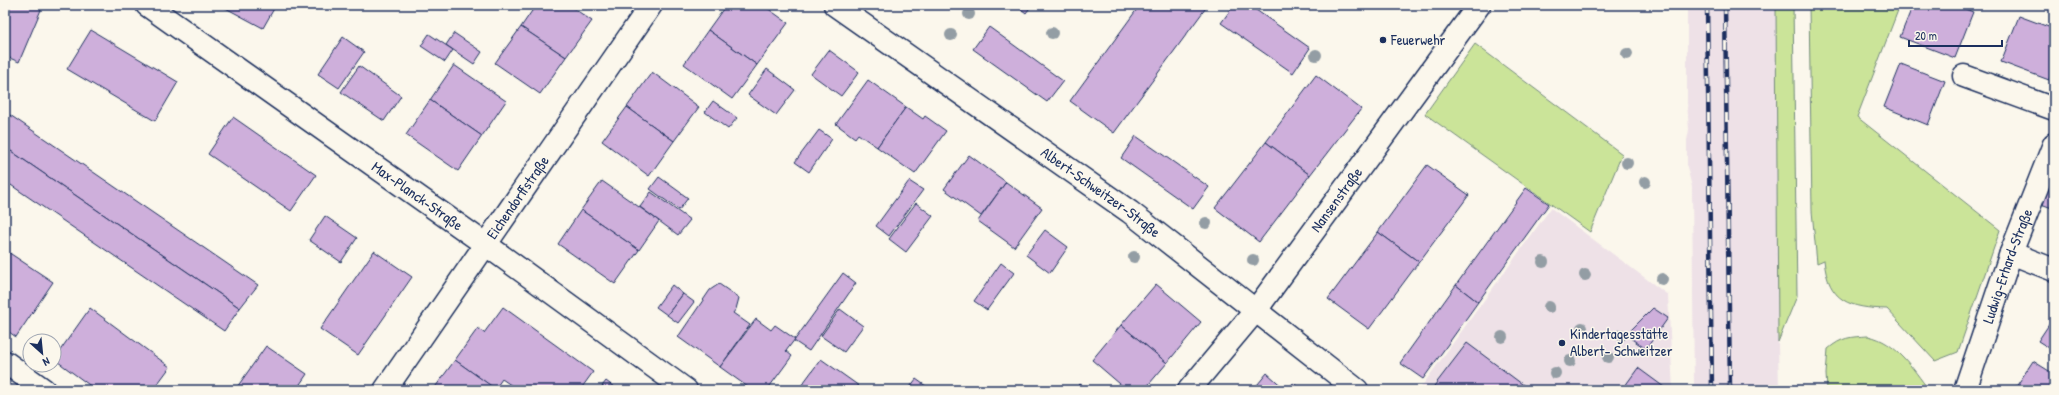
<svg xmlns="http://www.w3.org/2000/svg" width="2059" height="395" font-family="'Patrick Hand',sans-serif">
<rect width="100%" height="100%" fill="#fbf7ec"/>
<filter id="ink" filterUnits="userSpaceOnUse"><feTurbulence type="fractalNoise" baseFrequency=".025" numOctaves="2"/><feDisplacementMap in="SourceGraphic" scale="8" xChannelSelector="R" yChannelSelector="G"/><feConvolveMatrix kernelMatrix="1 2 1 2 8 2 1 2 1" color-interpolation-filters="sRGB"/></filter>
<g filter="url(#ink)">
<g fill="#eee1e7">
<polygon points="1687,5 1793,5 1797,296 1778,343 1779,390 1694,390 1692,187 1687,167 1687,140 1689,130 1687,102"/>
<polygon points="1551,208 1668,295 1673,390 1419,390"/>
</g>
<g fill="#cbe499" stroke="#738a7c">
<polygon points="1776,5 1793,5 1797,296 1778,342"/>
<path d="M1809,5h91l-43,112 143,113 -42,122 -23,9 -48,-52c-37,-1 -59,-7 -63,-49l-7,3 -5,-52z"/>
<polygon points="1475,44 1622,154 1590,232 1425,114"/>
<path d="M1868,336c29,6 44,32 61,54h-102l-1,-16 2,-25c14,-12 22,-12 40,-13z"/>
</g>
<g fill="#ceafdb" stroke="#1b2f5e">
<polygon points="5,5 43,5 19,62 5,56"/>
<polygon points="220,5 276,5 263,28"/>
<polygon points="536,5 569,5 592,21 566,57 521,27"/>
<polygon points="726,5 763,5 788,23 757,65 708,30"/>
<polygon points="1016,5 1032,5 1026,13"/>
<polygon points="1140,5 1208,5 1114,133 1070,101"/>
<polygon points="1234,5 1249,5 1310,48 1293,73 1221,23"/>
<polygon points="1913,5 1955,5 1973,12 1955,58 1900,37"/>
<polygon points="2019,16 2054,29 2054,67 2049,80 2001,62"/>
<polygon points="521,27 566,57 540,94 495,63"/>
<polygon points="989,27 1063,81 1047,102 973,49"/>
<polygon points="91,30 178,82 155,121 67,69"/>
<polygon points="708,30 757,65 732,99 684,64"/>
<polygon points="454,33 482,52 474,64 446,45"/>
<polygon points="429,34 453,50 445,62 421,46"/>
<polygon points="343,37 364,52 339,88 318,74"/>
<polygon points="829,50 859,72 841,96 811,74"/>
<polygon points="1901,64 1945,81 1928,125 1884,107"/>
<polygon points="454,65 506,101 482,136 430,100"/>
<polygon points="359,66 401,96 384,121 341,92"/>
<polygon points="767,69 795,90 776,115 748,95"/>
<polygon points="652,72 699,107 674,141 627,107"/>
<polygon points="1316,75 1361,109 1310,175 1266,142"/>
<polygon points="868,80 906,107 877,147 858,134 855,138 836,124"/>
<polygon points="430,100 482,136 458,171 406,135"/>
<polygon points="713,101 737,118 728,129 705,112"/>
<polygon points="627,107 674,141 649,176 602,141"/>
<polygon points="906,107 923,119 925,116 946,131 915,174 877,147"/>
<polygon points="10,115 258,285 240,308 5,147 5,122"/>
<polygon points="233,117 316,175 291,211 208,154"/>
<polygon points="819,130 832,139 809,172 795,162"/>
<polygon points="1136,136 1209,187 1193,209 1121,158"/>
<polygon points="1266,142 1310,175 1259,242 1215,208"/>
<polygon points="5,147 240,308 224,331 5,181"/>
<polygon points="969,155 1006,182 981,216 944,189"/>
<polygon points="1427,165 1469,195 1419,262 1378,232"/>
<polygon points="659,177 688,198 679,210 650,189"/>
<polygon points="2052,177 2054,178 2054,203 2052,208 2041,204"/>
<polygon points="602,181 659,221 639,250 581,210"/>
<polygon points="909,181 923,190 889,236 876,226"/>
<polygon points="1006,182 1042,208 1014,247 978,221"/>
<polygon points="1526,188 1549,204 1478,302 1456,285"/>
<polygon points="651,192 690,220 678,235 640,207"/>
<polygon points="916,203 933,216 906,252 889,239"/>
<polygon points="2054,204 2054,214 2051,213"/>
<polygon points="581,210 639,250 615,284 558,244"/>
<polygon points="325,216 357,238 341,262 309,240"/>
<polygon points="1045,230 1068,247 1050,273 1026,255"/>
<polygon points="1378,232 1419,262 1369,329 1328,299"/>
<polygon points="5,250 53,282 16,337 5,329"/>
<polygon points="374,251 412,277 358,355 320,329"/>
<polygon points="1001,263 1014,273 987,310 974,301"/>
<polygon points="843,273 856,283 809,351 794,341"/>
<polygon points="719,284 739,298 736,309 733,313 750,325 720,367 678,337 710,290"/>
<polygon points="1156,284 1201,322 1167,363 1121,325"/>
<polygon points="672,285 683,294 667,315 656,307"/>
<polygon points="1456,285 1478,302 1423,379 1400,363"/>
<polygon points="683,294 694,302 678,323 667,315"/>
<polygon points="503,307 593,372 580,390 518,390 502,379 495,389 455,360 478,328 484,333"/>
<polygon points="90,308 170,367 153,390 96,390 54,359"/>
<polygon points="1653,308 1668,318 1646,349 1626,335"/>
<polygon points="840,309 863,326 844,352 821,336"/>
<polygon points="2054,317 2054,351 2038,341"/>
<polygon points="756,319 771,330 775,325 795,339 786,351 792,356 767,390 752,390 720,367"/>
<polygon points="1121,325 1167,363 1144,390 1127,390 1092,360"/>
<polygon points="1467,343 1530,390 1431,390"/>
<polygon points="266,346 307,374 296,390 235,390"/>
<polygon points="821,359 859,386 856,390 798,390"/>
<polygon points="455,360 497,390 433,390"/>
<polygon points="2033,361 2054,374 2054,390 2020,390 2016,387"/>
<polygon points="1638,368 1668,390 1622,390"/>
<polygon points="1267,373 1286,390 1253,390"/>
<polygon points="916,379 930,389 929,390 908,390"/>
<polygon points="606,381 618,390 599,390"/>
<polygon points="1293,383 1302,390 1287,390"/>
<polygon points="1080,384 1087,390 1075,390"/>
</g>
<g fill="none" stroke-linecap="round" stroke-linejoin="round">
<g stroke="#1b2f5e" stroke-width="25">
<g id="minor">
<path id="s1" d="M147,5l338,239 201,146"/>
<path id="s2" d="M835,5l295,207 227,178"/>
<polyline points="1964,76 2054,109"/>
<polyline points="2011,253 2054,270"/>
<polyline points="5,362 44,390"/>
<path id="s3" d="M385,390l266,-385"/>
<path id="s4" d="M1189,390l67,-80 223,-305"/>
<path id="s5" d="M1965,390l46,-137 43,-109"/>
</g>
</g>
<use href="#minor" stroke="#fbf7ec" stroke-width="22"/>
<g stroke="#1b2f5e" stroke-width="4.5">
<g id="rail">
<polyline points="1707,5 1712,390"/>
<polyline points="1725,5 1730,390"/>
</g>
</g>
<use href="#rail" stroke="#fbf7ec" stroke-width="3" stroke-dasharray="9" stroke-linecap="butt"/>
</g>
<g fill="#939da4">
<circle cx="969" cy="14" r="6"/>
<circle cx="1052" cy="33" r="6"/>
<circle cx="951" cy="35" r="6"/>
<circle cx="1627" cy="54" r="6"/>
<circle cx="1316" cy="55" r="6"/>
<circle cx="1627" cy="163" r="6"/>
<circle cx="1645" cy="182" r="6"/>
<circle cx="1206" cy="223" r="6"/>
<circle cx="1134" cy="257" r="6"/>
<circle cx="1253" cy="260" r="6"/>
<circle cx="1543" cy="262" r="6"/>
<circle cx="1585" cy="275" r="6"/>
<circle cx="1662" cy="279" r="6"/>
<circle cx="1549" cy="307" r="6"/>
<circle cx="1582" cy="328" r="6"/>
<circle cx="1621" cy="335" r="6"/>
<circle cx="1502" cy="337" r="6"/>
<circle cx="1608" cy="357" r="6"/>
<circle cx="1570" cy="361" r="6"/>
<circle cx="1555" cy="373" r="6"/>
</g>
</g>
<g fill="#1b2f5e" stroke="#fbf7ec" stroke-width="1.5">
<circle cx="1383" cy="40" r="4"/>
<circle cx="1562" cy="343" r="4"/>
</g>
<g text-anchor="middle" stroke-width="3" stroke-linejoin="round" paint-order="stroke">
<g font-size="15" fill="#1b2f5e" stroke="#fbf7ec" text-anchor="start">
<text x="1391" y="45">Feuerwehr</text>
<text x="1570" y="339">Kindertagesstätte<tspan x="1570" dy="17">Albert- Schweitzer</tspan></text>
</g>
<g font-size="15" fill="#1b2f5e" stroke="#fbf7ec">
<text dy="5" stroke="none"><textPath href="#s2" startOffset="325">Albert-Schweitzer-Straße</textPath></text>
<text dy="5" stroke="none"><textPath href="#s1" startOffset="331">Max-Planck-Straße</textPath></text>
<text dy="5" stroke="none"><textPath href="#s3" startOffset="234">Eichendorffstraße</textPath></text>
<text dy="5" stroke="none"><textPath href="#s4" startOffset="241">Nansenstraße</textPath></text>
<text dy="5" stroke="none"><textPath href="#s5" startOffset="131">Ludwig-Erhard-Straße</textPath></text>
</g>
</g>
<rect width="2059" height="395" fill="none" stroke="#fbf7ec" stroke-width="20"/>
<rect x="10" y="10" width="2039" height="375" fill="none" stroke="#1b2f5e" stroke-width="1.5" filter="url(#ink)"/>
<g transform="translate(42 353) rotate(153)"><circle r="19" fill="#fbf7ec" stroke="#a1a7b3"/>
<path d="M0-3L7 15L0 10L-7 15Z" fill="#1b2f5e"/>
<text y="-6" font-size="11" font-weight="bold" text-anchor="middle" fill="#1b2f5e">N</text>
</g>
<path d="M1909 40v6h93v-6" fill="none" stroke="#1b2f5e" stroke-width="2"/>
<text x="1915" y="40" font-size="12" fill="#1b2f5e" stroke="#fbf7ec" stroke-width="3" paint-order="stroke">20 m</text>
</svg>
